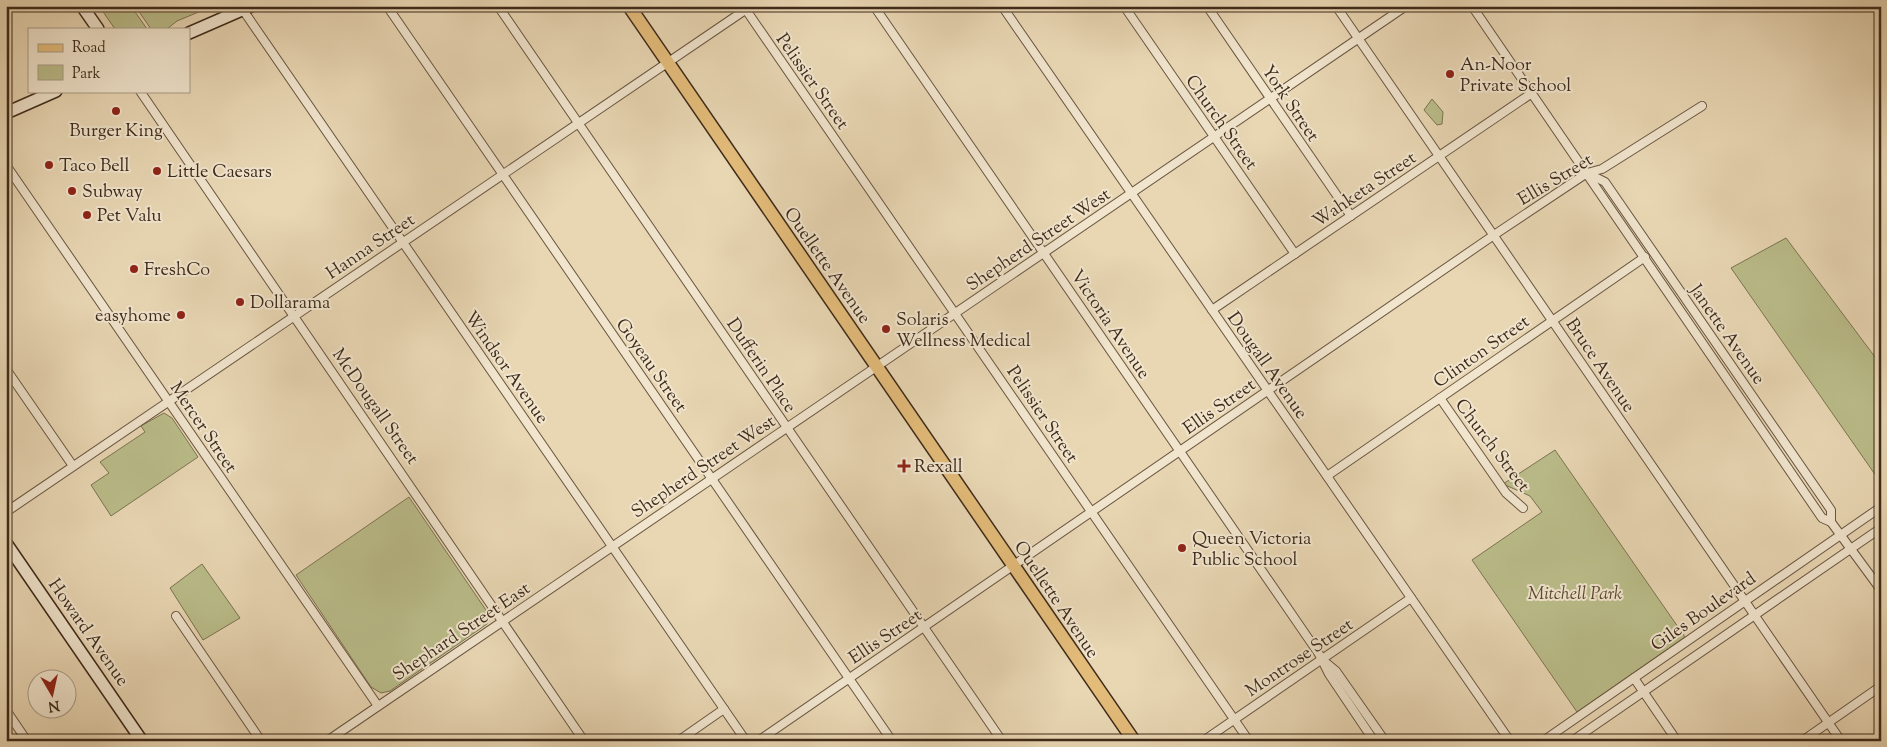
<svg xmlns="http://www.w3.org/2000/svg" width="1887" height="747" font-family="'Sorts Mill Goudy',serif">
<rect width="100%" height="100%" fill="#e9d7b4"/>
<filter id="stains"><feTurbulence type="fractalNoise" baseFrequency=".004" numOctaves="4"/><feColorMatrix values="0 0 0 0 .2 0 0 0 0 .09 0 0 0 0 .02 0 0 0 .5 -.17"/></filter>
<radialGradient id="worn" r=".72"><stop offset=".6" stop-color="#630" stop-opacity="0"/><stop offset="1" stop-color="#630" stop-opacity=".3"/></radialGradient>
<g fill="#babd8a" stroke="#7c7452">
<polygon points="99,6 131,6 147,29 115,29"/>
<polygon points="135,6 213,6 177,21 167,29 151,29"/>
<polygon points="1432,99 1443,112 1442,124 1437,125 1424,110"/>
<polygon points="1786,238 1881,365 1881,483 1731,268"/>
<polygon points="164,413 172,418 198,457 111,516 91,485 109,473 100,462 145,432 141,426"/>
<polygon points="1555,450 1685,637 1577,712 1472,560 1542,512 1530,496 1503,484"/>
<polygon points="409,497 490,616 487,624 390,691 381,693 371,687 296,575"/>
<polygon points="202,564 240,618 203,640 170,588"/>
</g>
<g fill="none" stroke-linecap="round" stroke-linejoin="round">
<g stroke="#695641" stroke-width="10">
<g id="street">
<polyline points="387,6 892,741"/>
<polyline points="498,6 1002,741"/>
<polyline points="874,6 1319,654 1329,674 1374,741"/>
<polyline points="1002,6 1510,741"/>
<polyline points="1124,6 1295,254"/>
<polyline points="1207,6 1351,216"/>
<polyline points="1336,6 1841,741"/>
<polyline points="1472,6 1822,518 1831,522"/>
<polyline points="744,7 1249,741"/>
<polyline points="243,10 746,741"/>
<polyline points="140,91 584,741"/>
<polyline points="6,165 378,706"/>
<polyline points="1587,173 1605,182 1831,510 1831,522 1881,590"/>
<polyline points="1212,310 1532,93"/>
<polyline points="6,369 73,466"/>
<polyline points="1440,398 1506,493 1523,508"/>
<polyline points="1327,476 1645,257"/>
<polyline points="6,512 751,6"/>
<polyline points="176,616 261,741"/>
<polyline points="1324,661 1336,671 1385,741"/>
<polyline points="1634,678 1677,741"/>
<polyline points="6,710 27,741"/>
<polyline points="327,741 1406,6"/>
<polyline points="678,741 724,709"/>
<polyline points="758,741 1494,235 1587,173 1602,169 1702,106"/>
<polyline points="1203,741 1411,598"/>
<polyline points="1543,741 1881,507"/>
<polyline points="1572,741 1881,528"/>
<polyline points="1802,741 1881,686"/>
</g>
</g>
<g stroke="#3e2b1b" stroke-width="14">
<g id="secondary">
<polyline points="82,6 98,29"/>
<polyline points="189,33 251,6"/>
<polyline points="6,113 56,91"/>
<polyline points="6,543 142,741"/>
</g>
</g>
<g stroke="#3e2b1b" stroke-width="15">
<polyline id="primary" points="629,6 1134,741"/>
</g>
<use href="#street" stroke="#f1e5ce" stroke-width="8"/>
<use href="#secondary" stroke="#f1e5ce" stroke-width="11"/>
<use href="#primary" stroke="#e4bc7a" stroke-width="12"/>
</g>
<g fill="#8f2418" stroke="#f1e5ce" stroke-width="2">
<circle cx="1450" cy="74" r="5"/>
<circle cx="116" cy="111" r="5"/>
<circle cx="49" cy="165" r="5"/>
<circle cx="157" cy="171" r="5"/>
<circle cx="72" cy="191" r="5"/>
<circle cx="87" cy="215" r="5"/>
<circle cx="134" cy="269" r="5"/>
<circle cx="240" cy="302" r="5"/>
<circle cx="181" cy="315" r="5"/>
<circle cx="886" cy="329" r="5"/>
<path d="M901.5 458.5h5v5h5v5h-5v5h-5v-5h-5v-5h5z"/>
<circle cx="1182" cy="548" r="5"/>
</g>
<g text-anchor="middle" stroke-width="4" stroke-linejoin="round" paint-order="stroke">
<g font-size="18" fill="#3e2b1b" stroke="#f1e5ce" text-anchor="start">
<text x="1460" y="70">An-Noor<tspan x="1460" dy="21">Private School</tspan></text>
<text x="116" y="136" text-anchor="middle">Burger King</text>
<text x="59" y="171">Taco Bell</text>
<text x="167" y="177">Little Caesars</text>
<text x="82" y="197">Subway</text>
<text x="97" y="221">Pet Valu</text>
<text x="144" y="275">FreshCo</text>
<text x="250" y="308">Dollarama</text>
<text x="171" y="321" text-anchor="end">easyhome</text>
<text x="896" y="325">Solaris<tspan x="896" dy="21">Wellness Medical</tspan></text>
<text x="914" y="472">Rexall</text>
<text x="1192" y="544">Queen Victoria<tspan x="1192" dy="21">Public School</tspan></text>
</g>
<g font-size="18" fill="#3e2b1b" stroke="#f1e5ce">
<text transform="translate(813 81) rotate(55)" y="6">Pelissier Street</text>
<text transform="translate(1291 103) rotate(56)" y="6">York Street</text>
<text transform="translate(1222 122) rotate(55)" y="6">Church Street</text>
<text transform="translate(1555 179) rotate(-31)" y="6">Ellis Street</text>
<text transform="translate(1364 189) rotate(-34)" y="6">Wahketa Street</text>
<text transform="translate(1038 239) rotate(-34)" y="6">Shepherd Street West</text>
<text transform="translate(370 246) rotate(-34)" y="6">Hanna Street</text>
<text transform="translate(828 265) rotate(55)" y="6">Ouellette Avenue</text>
<text transform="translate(1111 324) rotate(56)" y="6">Victoria Avenue</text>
<text transform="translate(1728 334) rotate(55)" y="6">Janette Avenue</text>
<text transform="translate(1481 351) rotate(-35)" y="6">Clinton Street</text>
<text transform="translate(652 365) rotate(55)" y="6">Goyeau Street</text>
<text transform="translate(762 365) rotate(56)" y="6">Dufferin Place</text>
<text transform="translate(1268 365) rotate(55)" y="6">Dougall Avenue</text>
<text transform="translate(1601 365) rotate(56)" y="6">Bruce Avenue</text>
<text transform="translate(507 367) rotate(55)" y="6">Windsor Avenue</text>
<text transform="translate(376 406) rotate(55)" y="6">McDougall Street</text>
<text transform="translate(1219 406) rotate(-35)" y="6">Ellis Street</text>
<text transform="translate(1043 414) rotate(56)" y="6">Pelissier Street</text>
<text transform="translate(204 427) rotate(56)" y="6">Mercer Street</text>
<text transform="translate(1493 445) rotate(53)" y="6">Church Street</text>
<text transform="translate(703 466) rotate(-34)" y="6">Shepherd Street West</text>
<text transform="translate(1057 599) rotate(56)" y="6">Ouellette Avenue</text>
<text transform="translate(1703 611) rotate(-35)" y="6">Giles Boulevard</text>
<text transform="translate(461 631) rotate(-34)" y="6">Shephard Street East</text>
<text transform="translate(89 632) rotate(55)" y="6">Howard Avenue</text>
<text transform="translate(885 636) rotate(-34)" y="6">Ellis Street</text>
<text transform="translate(1299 657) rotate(-34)" y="6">Montrose Street</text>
</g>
<g font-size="18" font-style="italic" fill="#574831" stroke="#f1e5ce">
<text x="1575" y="599">Mitchell Park</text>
</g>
</g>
<rect width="1887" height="747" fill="none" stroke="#e9d7b4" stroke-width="25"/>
<rect x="8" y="8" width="1872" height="732" fill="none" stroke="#3e2b1b" stroke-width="2.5"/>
<rect x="12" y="12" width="1862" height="722" fill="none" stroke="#3e2b1b"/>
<rect x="28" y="28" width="162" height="65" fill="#f1e5ce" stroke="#a99b86"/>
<rect x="38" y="44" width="25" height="8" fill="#e4bc7a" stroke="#a99b86"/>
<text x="72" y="52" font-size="15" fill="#3e2b1b">Road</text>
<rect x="38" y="65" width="25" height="15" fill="#babd8a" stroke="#a99b86"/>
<text x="72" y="78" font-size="15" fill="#3e2b1b">Park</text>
<g transform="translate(52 694) rotate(171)"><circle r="24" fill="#f1e5ce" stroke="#a99b86"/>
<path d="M0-4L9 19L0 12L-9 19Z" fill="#8f2418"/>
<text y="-8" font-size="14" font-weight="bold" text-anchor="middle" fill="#3e2b1b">N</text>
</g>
<rect width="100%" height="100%" filter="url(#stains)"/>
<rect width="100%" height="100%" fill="url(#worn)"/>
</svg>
